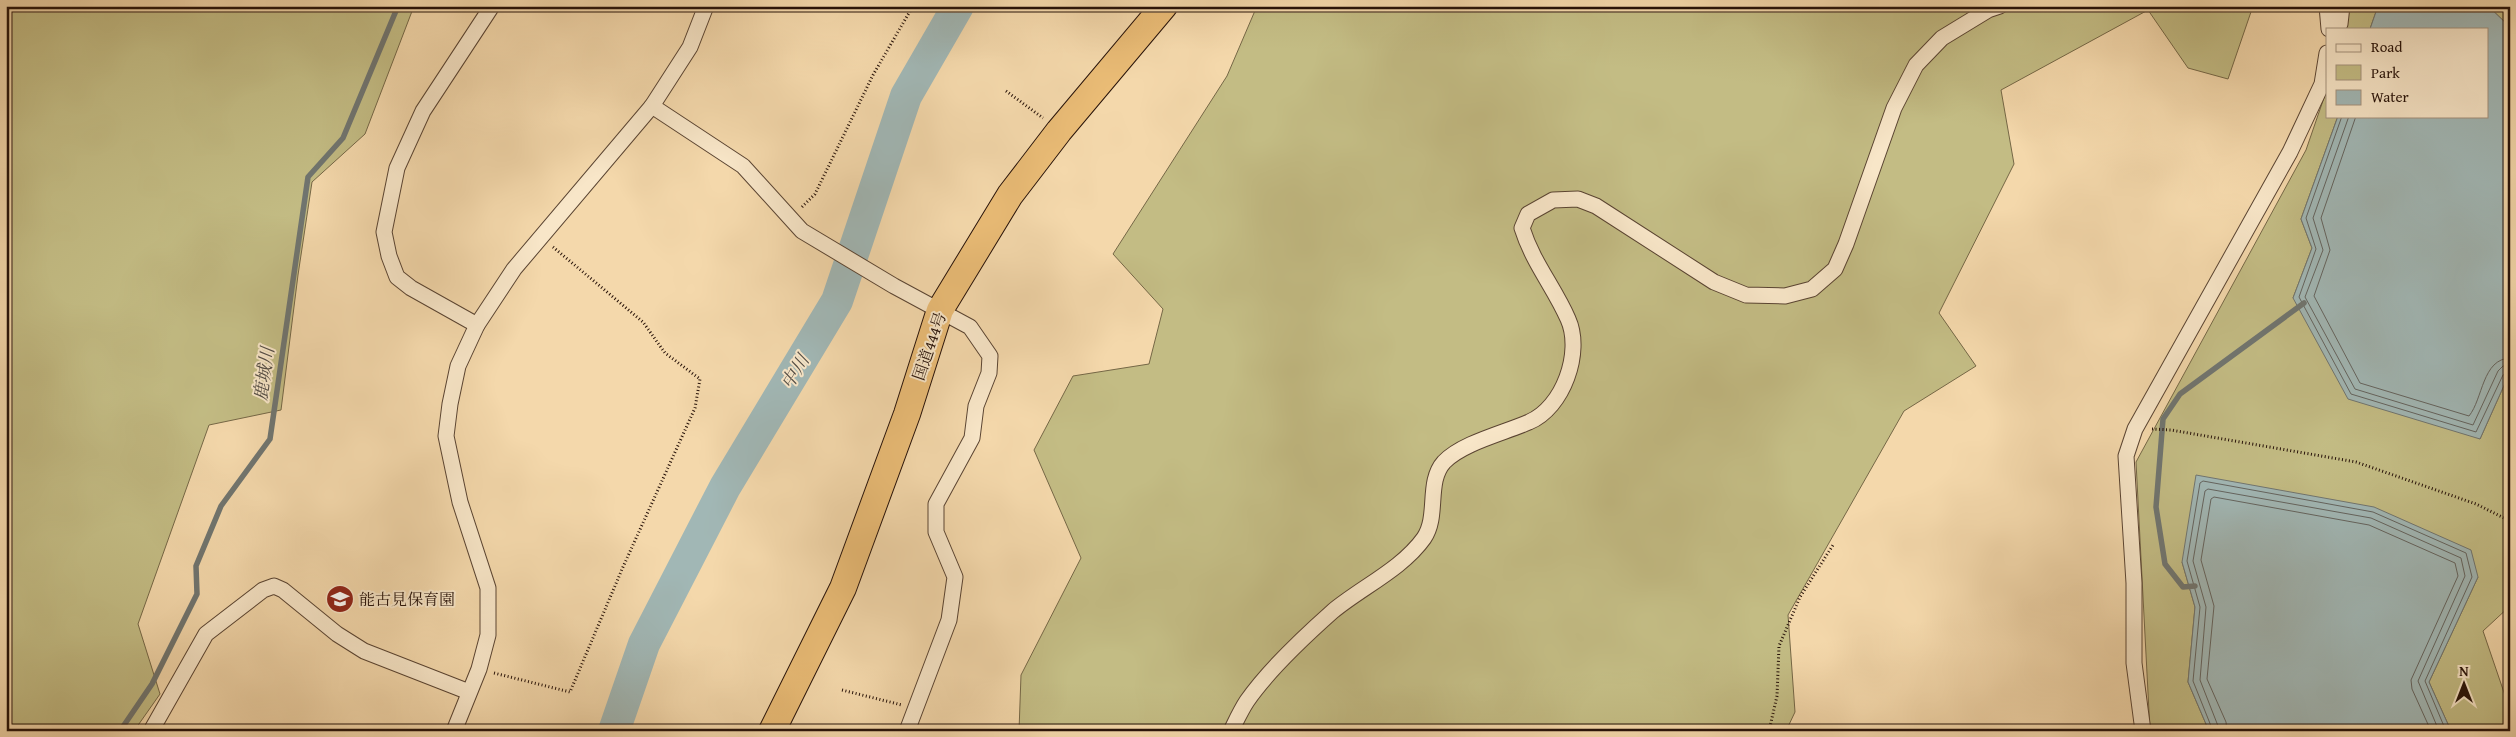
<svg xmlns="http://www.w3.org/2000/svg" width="2516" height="737" font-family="'Gentium Book Plus','Noto Serif JP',serif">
<rect width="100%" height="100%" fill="#f4d8ab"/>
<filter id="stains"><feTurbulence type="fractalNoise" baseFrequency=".004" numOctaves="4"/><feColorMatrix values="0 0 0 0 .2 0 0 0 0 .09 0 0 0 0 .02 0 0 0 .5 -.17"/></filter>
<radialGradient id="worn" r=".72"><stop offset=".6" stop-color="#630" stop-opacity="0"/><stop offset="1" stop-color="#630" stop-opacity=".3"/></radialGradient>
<g fill="#c3bc84" stroke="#756746">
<polygon points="6,6 414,6 365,134 312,182 298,275 281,410 209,425 138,624 160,694 134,731 6,731"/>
<polygon points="1257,6 2253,6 2228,79 2188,68 2148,10 2001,90 2014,164 1939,313 1976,366 1904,411 1788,615 1795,712 1786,731 1019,731 1021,675 1081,558 1034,450 1073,376 1149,364 1163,309 1113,254 1227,76"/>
<polygon points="2346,6 2378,6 2370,29 2345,29"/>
<polygon points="2488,6 2510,6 2510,27"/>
<polygon points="2327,89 2327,116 2338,116 2301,219 2312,248 2293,298 2480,439 2510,372 2510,606 2483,631 2510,710 2510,731 2451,731 2429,682 2478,577 2182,562 2195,607 2188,682 2209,731 2150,731 2136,462 2306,150"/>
</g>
<g fill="#a1b7b5" stroke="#707570">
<polygon points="2378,6 2488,6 2510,27 2510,372 2480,439 2348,399 2293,298 2312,248 2301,219 2338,116 2487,116 2487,29 2370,29"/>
<polygon points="2196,475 2374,507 2471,550 2478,577 2429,682 2451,731 2209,731 2188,682 2195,607 2182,562"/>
</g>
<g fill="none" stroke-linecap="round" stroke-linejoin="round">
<g stroke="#64645f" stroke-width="1">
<polyline points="2342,116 2306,218 2316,249 2299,297 2351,394 2476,432 2503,375 2510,372"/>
<polyline points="2349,116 2313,218 2323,250 2305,297 2355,389 2473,425 2498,371 2503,366 2510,365"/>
<path d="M2356,116l-35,102 9,32 -16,46 46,87 109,33c14,-17 13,-57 41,-58"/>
<polyline points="2213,731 2193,681 2200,607 2187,561 2200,483 2203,481 2373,512 2466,553 2472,577 2425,681 2446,731"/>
<polyline points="2220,731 2200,680 2206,607 2193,561 2205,491 2208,489 2371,518 2461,558 2465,576 2418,681 2439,731"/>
<polyline points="2227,731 2226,722 2207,679 2214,606 2201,560 2211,499 2214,497 2369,525 2455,563 2458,576 2411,680 2412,689 2431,731"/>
</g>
<g stroke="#707570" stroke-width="5.5">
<polyline points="2195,586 2183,587 2165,564 2156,507 2163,419 2180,394 2304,303"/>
<polyline points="120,731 152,684 197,594 196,566 221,506 270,439 308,177 343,138 398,6"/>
</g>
<polyline stroke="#a1b7b5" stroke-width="32" points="614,731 644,644 725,487 837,301 906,96 958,6"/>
<g stroke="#5a4432" stroke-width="17">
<g id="street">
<polyline points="2327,6 2329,29"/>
<polyline points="2337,29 2340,24 2342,6"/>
<polyline points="652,106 743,166 802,231 894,286 970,327 990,356 989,373 976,406 972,438 936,504 936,532 955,577 949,620 907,731"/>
<polyline points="477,325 411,288 397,277 389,256 384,232 397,168 423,111 492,6"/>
<polyline points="151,731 206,634 263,590 274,586 283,590 337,634 364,651 469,692"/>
<polyline points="454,731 479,669 488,635 488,588 460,502 446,436 450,404 458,366 477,325 514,269 652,106 690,47 706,6"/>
<path d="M1231,731c5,-10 10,-21 16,-30 20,-29 59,-66 86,-90 29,-24 69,-42 91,-73 15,-22 2,-56 20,-76 18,-19 60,-29 85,-40 34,-14 54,-70 39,-103 -14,-32 -35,-56 -46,-91l6,-14 25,-14 25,-1 18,7 118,76 32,13 39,1 27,-7 23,-20 11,-25 48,-136 22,-43 26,-27 46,-28 12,-4"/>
<polyline points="2143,731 2134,663 2134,583 2126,456 2135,429 2290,152 2322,84 2327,53"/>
</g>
</g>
<g stroke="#271209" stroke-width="28">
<polyline id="highway" points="772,731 843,588 907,414 940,310 1010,195 1059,131 1164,6"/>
</g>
<g stroke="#271209" stroke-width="3" stroke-dasharray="1 2.5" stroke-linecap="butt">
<polyline points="1006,91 1043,118"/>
<polyline points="802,207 815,194 873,75 913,6"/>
<polyline points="2152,429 2171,430 2356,462 2476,504 2510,521"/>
<polyline points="494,673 570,692 623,567 695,408 700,379 665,353 643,322 553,247"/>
<polyline points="842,690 902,705"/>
<polyline points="1769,731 1777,696 1779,646 1800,597 1833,545"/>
</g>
<use href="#street" stroke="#f8e6c8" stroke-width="15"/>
<use href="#highway" stroke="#eabc76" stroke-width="26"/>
</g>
<defs>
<g id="school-disc" transform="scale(1.4375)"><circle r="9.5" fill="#8f2418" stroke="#f8e6c8"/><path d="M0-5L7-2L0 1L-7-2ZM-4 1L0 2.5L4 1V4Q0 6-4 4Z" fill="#fff"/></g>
</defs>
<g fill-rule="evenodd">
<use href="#school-disc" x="340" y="599"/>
</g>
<g text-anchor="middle" stroke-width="4" stroke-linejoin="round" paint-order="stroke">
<g font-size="16" fill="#271209" stroke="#f8e6c8">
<text transform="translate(929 346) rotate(-71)" y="6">国道444号</text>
</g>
<g font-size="16" fill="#271209" stroke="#f8e6c8" text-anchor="start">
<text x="359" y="605">能古見保育園</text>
</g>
<g font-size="18" font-style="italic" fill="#524c45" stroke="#f8e6c8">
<text transform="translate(795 372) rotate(-59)" y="6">中川</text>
<text transform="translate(264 374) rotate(-82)" y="6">鹿城川</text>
</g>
</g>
<rect width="2516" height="737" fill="none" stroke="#f4d8ab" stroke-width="25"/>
<rect x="8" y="8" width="2501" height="722" fill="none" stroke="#271209" stroke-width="2.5"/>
<rect x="12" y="12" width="2491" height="712" fill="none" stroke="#271209"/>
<rect x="2326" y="28" width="162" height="90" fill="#f8e6c8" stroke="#a4917c"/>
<rect x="2336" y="44" width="25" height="8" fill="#f8e6c8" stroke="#a4917c"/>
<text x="2371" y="52" font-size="15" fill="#271209">Road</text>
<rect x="2336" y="65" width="25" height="15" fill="#c3bc84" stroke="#a4917c"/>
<text x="2371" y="78" font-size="15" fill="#271209">Park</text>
<rect x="2336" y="90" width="25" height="15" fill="#a1b7b5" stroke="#a4917c"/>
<text x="2371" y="102" font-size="15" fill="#271209">Water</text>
<g transform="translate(2464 684)" stroke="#f8e6c8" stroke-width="4" paint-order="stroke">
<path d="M0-4L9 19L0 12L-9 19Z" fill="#271209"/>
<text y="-8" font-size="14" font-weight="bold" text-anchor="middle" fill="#271209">N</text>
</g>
<rect width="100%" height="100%" filter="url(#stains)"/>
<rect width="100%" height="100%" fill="url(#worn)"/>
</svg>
